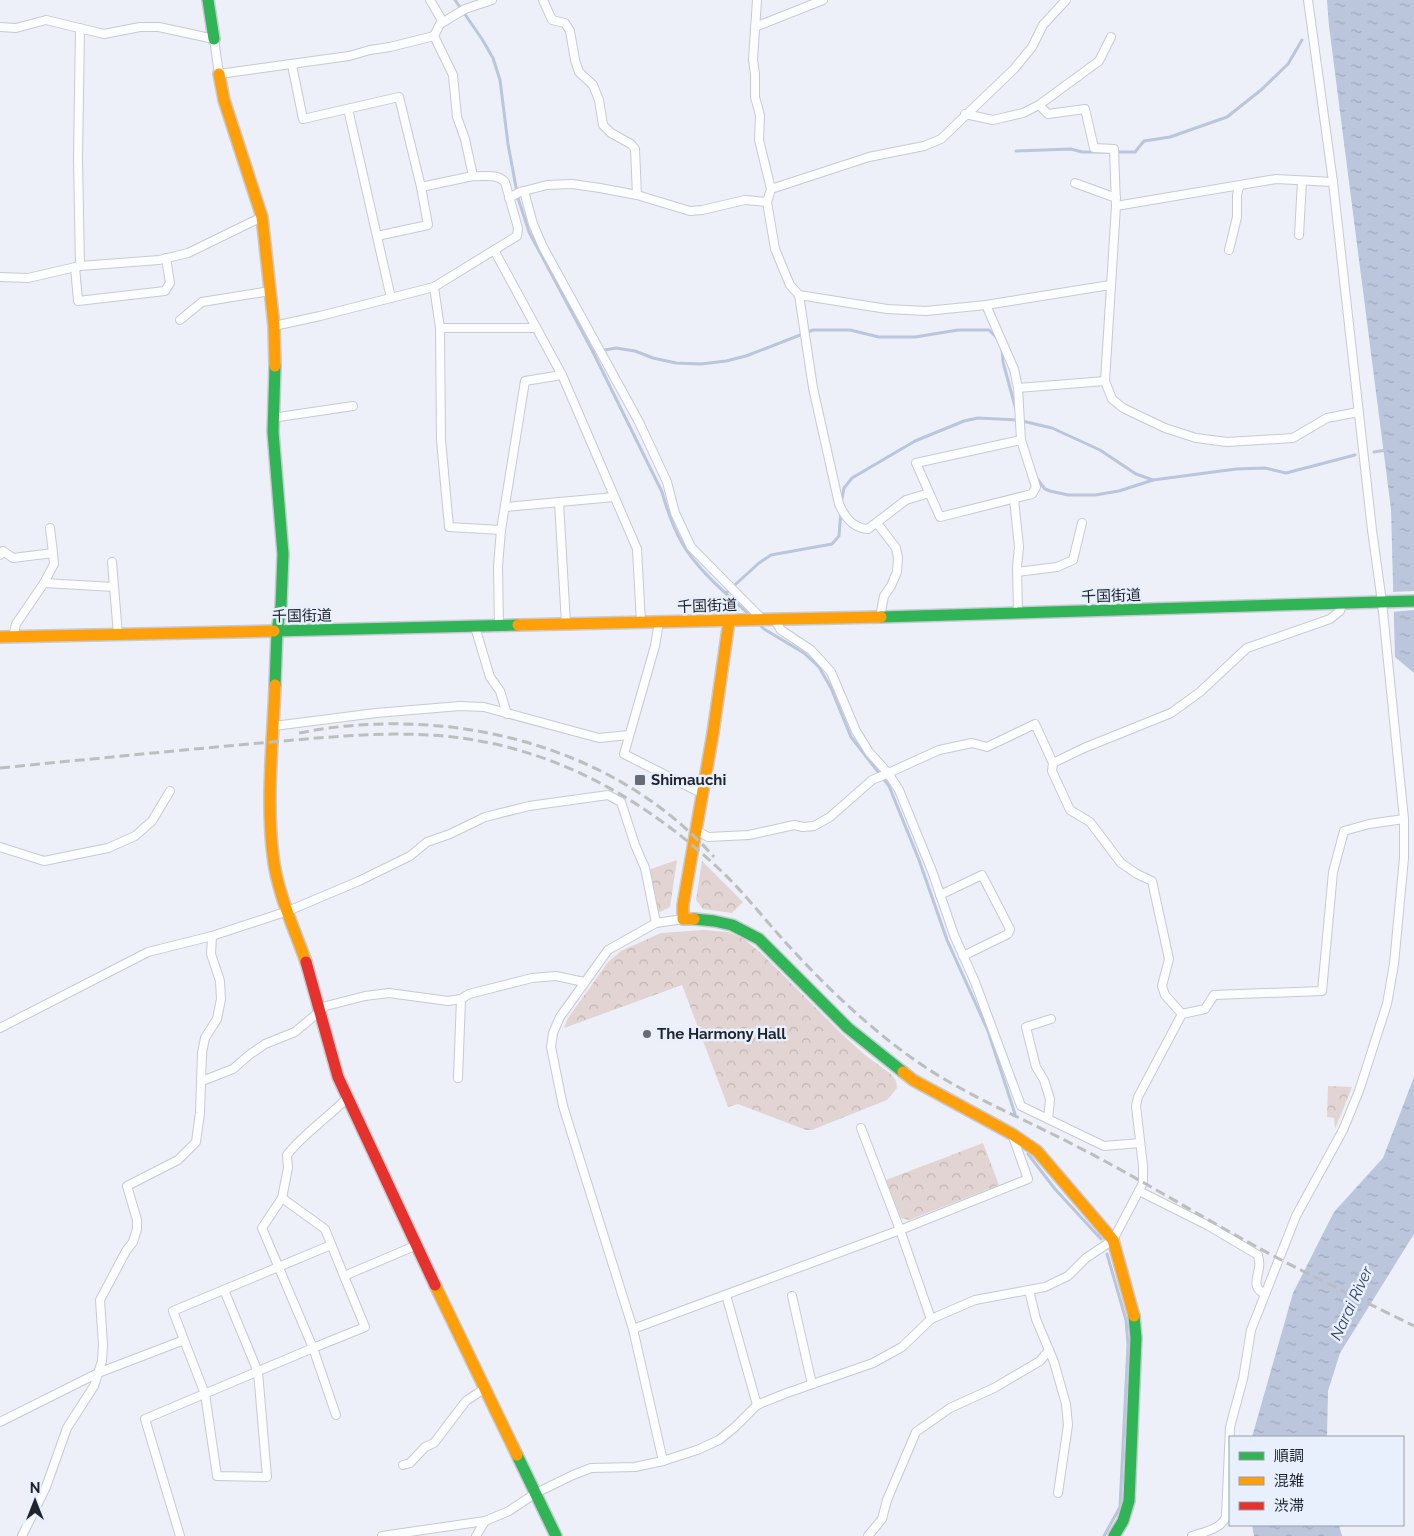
<svg xmlns="http://www.w3.org/2000/svg" width="1414" height="1536" font-family="Raleway,'Noto Sans JP',sans-serif">
<defs>
<pattern id="park-crowns" width="20" height="18" patternUnits="userSpaceOnUse" patternTransform="scale(1.25)"><rect width="20" height="18" fill="#e2d4d2"/><path d="M2 6a3 3 0 1 1 6 0M12 15a3 3 0 1 1 6 0" fill="none" stroke="#c1b6b4"/></pattern>
<pattern id="water-ripples" width="26" height="14" patternUnits="userSpaceOnUse" patternTransform="scale(1.25)"><rect width="26" height="14" fill="#bbc5db"/><path d="M2 4q2-2 4 0t4 0M15 11q2-2 4 0t4 0" fill="none" stroke="#a0a9bc"/></pattern>
</defs>
<rect width="100%" height="100%" fill="#edf0f8"/>
<g fill="url(#park-crowns)">
<polygon points="677,860 670,907 658,913 654,907 649,872 651,869"/>
<polygon points="702,861 743,902 732,913 703,909 696,900"/>
<polygon points="703,930 728,932 744,939 761,953 844,1036 865,1055 891,1074 896,1081 897,1088 887,1100 812,1130 806,1130 738,1104 728,1107 682,985 564,1028 568,1018 608,962 621,951 661,933"/>
<polygon points="1328,1086 1352,1087 1335,1129 1334,1118 1327,1117"/>
<polygon points="983,1143 999,1185 909,1220 901,1218 886,1180"/>
</g>
<g fill="url(#water-ripples)">
<polygon points="1327,0 1414,0 1414,673 1395,657 1391,509 1329,26"/>
<polygon points="1414,1077 1414,1234 1340,1353 1328,1391 1327,1437 1252,1437 1293,1293 1334,1212 1383,1158"/>
<polygon points="1252,1525 1339,1525 1342,1536 1254,1536"/>
</g>
<polygon fill="#edf0f8" points="1414,591 1414,610 1391,612 1391,592"/>
<g fill="none" stroke-linecap="round" stroke-linejoin="round">
<g stroke="#bbc5db" stroke-width="3">
<path d="M455,0l27,39 11,19 7,22 8,64 10,54 11,34 64,120 69,140c5,18 11,35 20,51 16,28 47,53 70,74"/>
<polyline points="1016,151 1071,149 1082,152 1135,152 1144,141 1170,137 1227,117 1261,90 1288,64 1302,40"/>
<polyline points="1002,348 1003,362 1016,410"/>
<polyline points="593,352 616,348 635,351 653,358 676,363 701,364 726,361 746,356 813,330 850,330 879,337 915,337 958,330 989,330 997,338"/>
<polyline points="1374,452 1386,450"/>
<polyline points="1035,476 1045,489 1050,491 1068,495 1095,495 1119,491 1153,480 1236,469 1265,468 1286,473 1355,455"/>
<polyline points="841,504 844,488 852,478 915,441 964,421 978,418 1018,420 1052,428 1100,450 1136,474 1153,480"/>
<polyline points="726,593 759,563 771,555 832,544 839,536 841,511"/>
<polyline points="758,623 764,629 804,653 819,667 831,688 851,737 889,786 919,860 947,940 988,1031 1015,1114"/>
<polyline points="1028,1154 1055,1189 1101,1239"/>
<polyline points="1104,1536 1120,1507 1128,1345 1126,1320 1107,1254"/>
</g>
<g stroke="#c7cad2" stroke-width="10">
<g id="street">
<polyline points="430,0 443,22"/>
<polyline points="543,0 552,20 565,23 570,31 575,60 579,72 593,85 599,100 603,125 611,133 631,144 635,149 637,195"/>
<polyline points="757,0 753,60 755,74 755,97 760,115 759,140 771,189 767,202 775,249 790,285 799,295 887,309 926,311 986,305 1110,285"/>
<polyline points="0,27 16,28 46,20 104,34 140,27 159,27 214,39 219,74 349,56 370,50 390,47 434,36"/>
<polyline points="755,27 823,0"/>
<polyline points="80,28 78,159 80,266"/>
<polyline points="292,65 303,119 399,97 421,187 473,176"/>
<polyline points="1039,105 1099,61 1111,37"/>
<polyline points="348,109 391,298"/>
<polyline points="965,114 993,120 1023,113 1039,105 1048,114 1085,109 1094,148 1114,149 1116,206 1105,381 1112,399 1123,408 1165,428 1196,438 1227,442 1293,438 1327,418 1358,412"/>
<polyline points="1075,183 1116,198"/>
<polyline points="771,189 869,157 924,146 941,139 1014,69 1032,47 1043,25 1066,0"/>
<polyline points="524,191 533,224 543,247 639,422 667,482 675,513 691,547 762,619"/>
<polyline points="509,198 520,192 547,185 572,184 600,188 637,195 690,211 702,210 745,200 767,202"/>
<polyline points="1116,206 1276,179 1333,182"/>
<polyline points="1299,235 1302,181"/>
<polyline points="377,236 428,225 421,187"/>
<polyline points="494,250 562,375 637,549 641,623"/>
<polyline points="1229,250 1237,217 1237,195 1239,187"/>
<polyline points="75,267 78,301 165,291 170,283 166,258"/>
<polyline points="0,277 28,278 80,266 159,260 188,253 262,217"/>
<polyline points="434,287 440,328 441,440 449,527 501,530"/>
<path d="M799,295l14,93 26,116c6,14 14,24 29,25l38,-29 23,-7"/>
<polyline points="986,305 1014,369 1018,388 1021,440 1036,487 1032,494 940,517 916,463 1021,440"/>
<polyline points="180,320 202,302 270,291"/>
<path d="M274,326l46,-10 114,-29 83,-51 1,-8 -13,-46c-8,-9 -21,-5 -32,-6l-8,-37 -8,-22 -4,-42 -19,-39 6,-12 25,-15 27,-9"/>
<polyline points="440,328 536,328"/>
<polyline points="1018,388 1105,381"/>
<polyline points="272,418 353,406"/>
<polyline points="1014,499 1019,547 1017,567 1018,614"/>
<polyline points="559,502 566,624"/>
<polyline points="506,507 614,497"/>
<polyline points="877,523 896,548 898,558 897,572 891,586 884,596 880,617"/>
<polyline points="50,528 53,553"/>
<polyline points="0,555 3,551 13,558 53,553 54,564 44,583 16,624 13,637"/>
<polyline points="112,562 118,635"/>
<polyline points="1017,572 1057,567 1073,560 1082,523"/>
<polyline points="44,583 114,587"/>
<polyline points="774,619 781,630 811,650 831,672 856,731 869,752 888,773 899,790 932,871 954,935 975,982 1021,1106 1104,1146 1140,1143"/>
<polyline points="659,622 655,646 624,754 703,794"/>
<polyline points="475,627 490,677 500,691 507,714"/>
<polyline points="499,627 498,566 501,530 525,381 562,375"/>
<polyline points="274,726 376,713 460,706 484,707 599,738 629,735"/>
<polyline points="1053,763 1084,748 1171,713 1200,692 1247,648 1330,619 1340,611 1342,604"/>
<polyline points="696,830 708,837 749,835 794,825 803,827 814,826 830,817 872,780 884,775 939,750 972,743 987,747 1035,724 1053,763 1052,771 1070,810 1090,822 1121,863 1137,874 1152,881 1169,959 1162,986 1165,995 1182,1014"/>
<polyline points="0,847 44,861 108,848 135,836 152,821 170,791"/>
<polyline points="940,895 982,875 1010,929 1008,934 963,956"/>
<polyline points="0,1028 148,952 212,936 288,911 359,881 410,856 427,842 450,834 485,817 529,806 608,795 621,802 635,845 645,868 656,923"/>
<polyline points="458,1078 461,999"/>
<polyline points="202,1081 233,1069 249,1055 265,1044 295,1032 326,1006 365,996 389,993 448,1001 461,999 469,994 532,978 556,976 584,982"/>
<path d="M347,1098c-19,20 -43,35 -60,57l1,13 -6,30 -20,30 51,120 52,-21 -21,-51 73,-31"/>
<polyline points="1048,1119 1050,1099 1044,1080 1036,1067 1026,1027 1051,1019"/>
<polyline points="861,1128 900,1230 931,1319"/>
<path d="M1139,1191l70,35 49,29c1,5 2,9 1,13 -2,12 -7,20 6,26"/>
<polyline points="282,1198 325,1229 344,1276"/>
<polyline points="1029,1290 1036,1319 1054,1362 1066,1404 1068,1425 1058,1493"/>
<polyline points="726,1295 757,1405"/>
<polyline points="792,1296 812,1384"/>
<polyline points="633,1329 900,1230 1028,1179 1012,1134"/>
<polyline points="184,1340 205,1394 217,1476 267,1477 258,1372 224,1290"/>
<polyline points="0,1422 98,1373 184,1340 173,1311 331,1245"/>
<polyline points="663,1461 633,1329 563,1106 551,1047 553,1033 560,1017 608,950 656,923 683,919"/>
<polyline points="403,1465 410,1463 425,1447 434,1443 466,1401 484,1389"/>
<polyline points="22,1536 46,1487 67,1428 94,1386 102,1361 103,1345 100,1300 126,1251 133,1242 137,1229 137,1220 127,1186 178,1160 196,1142 200,1113 202,1053 205,1038 217,1019 221,999 220,981 211,954 212,936"/>
<polyline points="180,1536 145,1419 313,1348 336,1415"/>
<polyline points="382,1536 485,1521"/>
<polyline points="476,1536 485,1521 509,1511 536,1493 573,1475 591,1468 635,1467 663,1461 697,1450 719,1440 735,1427 757,1405 784,1394 873,1363 902,1347 931,1319 975,1300 1045,1287 1068,1276 1086,1258 1113,1240 1143,1183 1143,1166 1136,1106 1138,1097 1182,1014 1205,1009 1214,995 1322,991 1333,872 1344,831 1369,824 1404,819"/>
<polyline points="868,1536 882,1519 887,1500 916,1432 950,1408 994,1388 1040,1361 1049,1350"/>
<path d="M1192,1536c12,-4 29,-7 34,-19l4,-90 13,-48 8,-49 45,-114 47,-86 16,-39 28,-87 7,-40 10,-106v-39l-22,-217 -10,-72 -39,-348 -25,-182"/>
</g>
</g>
<g stroke="#c7cad2" stroke-width="14">
<g id="fast">
<polyline points="208,0 214,39"/>
<polyline points="275,366 273,432 283,554 281,606 277,631 275,685"/>
<polyline points="881,617 1414,601"/>
<polyline points="274,631 518,625"/>
<polyline points="694,919 714,921 732,925 759,939 848,1028 903,1072"/>
<polyline points="517,1455 556,1536"/>
<polyline points="1114,1536 1123,1521 1129,1501 1136,1338 1134,1316"/>
</g>
</g>
<g stroke="#c7cad2" stroke-width="14">
<g id="slow">
<polyline points="219,74 224,100 262,217 274,326 275,366"/>
<polyline points="518,625 881,617"/>
<polyline points="0,637 274,631"/>
<path d="M275,685c-2,56 -9,115 -2,171 4,36 21,72 33,106"/>
<polyline points="694,919 683,919 683,905 713,733 729,621"/>
<polyline points="903,1072 913,1080 1012,1134 1037,1151 1113,1240 1134,1316"/>
<polyline points="435,1285 517,1455"/>
</g>
</g>
<g stroke="#c7cad2" stroke-width="14">
<polyline id="jam" points="306,962 338,1077 435,1285"/>
</g>
<use href="#street" stroke="#fcfdfe" stroke-width="8"/>
<use href="#fast" stroke="#30b455" stroke-width="11"/>
<use href="#slow" stroke="#ff9f0a" stroke-width="11"/>
<use href="#jam" stroke="#e5322d" stroke-width="11"/>
<g stroke="#bdbec0" stroke-width="3" stroke-dasharray="10 5" stroke-linecap="butt">
<path d="M299,733c146,-29 314,10 415,124"/>
<path d="M0,768c91,-9 181,-18 272,-26 81,-7 158,-16 239,6 78,21 147,64 206,119 26,24 47,52 70,77 41,45 87,89 138,123 47,31 99,52 149,78 67,34 130,74 196,109 47,25 96,48 144,72"/>
</g>
</g>
<g fill="#676b73" stroke="#e8effd" stroke-width="2">
<rect x="634" y="774" width="12" height="12" rx="2.5"/>
<circle cx="647" cy="1034" r="5"/>
</g>
<g text-anchor="middle" stroke-width="5" stroke-linejoin="round" paint-order="stroke">
<g font-size="15" fill="#1f232c" stroke="#e8effd">
<text transform="translate(1111 596) rotate(-2)" y="5">千国街道</text>
<text transform="translate(707 606) rotate(-2)" y="5">千国街道</text>
<text transform="translate(302 616) rotate(-1)" y="5">千国街道</text>
</g>
<g font-size="15" font-weight="bold" fill="#1f232c" stroke="#e8effd" text-anchor="start">
<text x="651" y="785">Shimauchi</text>
<text x="657" y="1039">The Harmony Hall</text>
</g>
<g font-size="16" font-style="italic" fill="#2e3f67" stroke="#e8effd">
<text transform="translate(1351 1303) rotate(-65)" y="6">Narai River</text>
</g>
</g>
<rect x="1229" y="1436" width="175" height="90" fill="#e8effd" stroke="#989da9"/>
<rect x="1239" y="1452" width="25" height="8" fill="#30b455" stroke="#989da9"/>
<text x="1274" y="1461" font-size="15" fill="#1f232c">順調</text>
<rect x="1239" y="1477" width="25" height="8" fill="#ff9f0a" stroke="#989da9"/>
<text x="1274" y="1486" font-size="15" fill="#1f232c">混雑</text>
<rect x="1239" y="1502" width="25" height="8" fill="#e5322d" stroke="#989da9"/>
<text x="1274" y="1511" font-size="15" fill="#1f232c">渋滞</text>
<g transform="translate(35 1501)" stroke="#e8effd" stroke-width="4" paint-order="stroke">
<path d="M0-4L9 19L0 12L-9 19Z" fill="#1f232c"/>
<text y="-8" font-size="14" font-weight="bold" text-anchor="middle" fill="#1f232c">N</text>
</g>
</svg>
